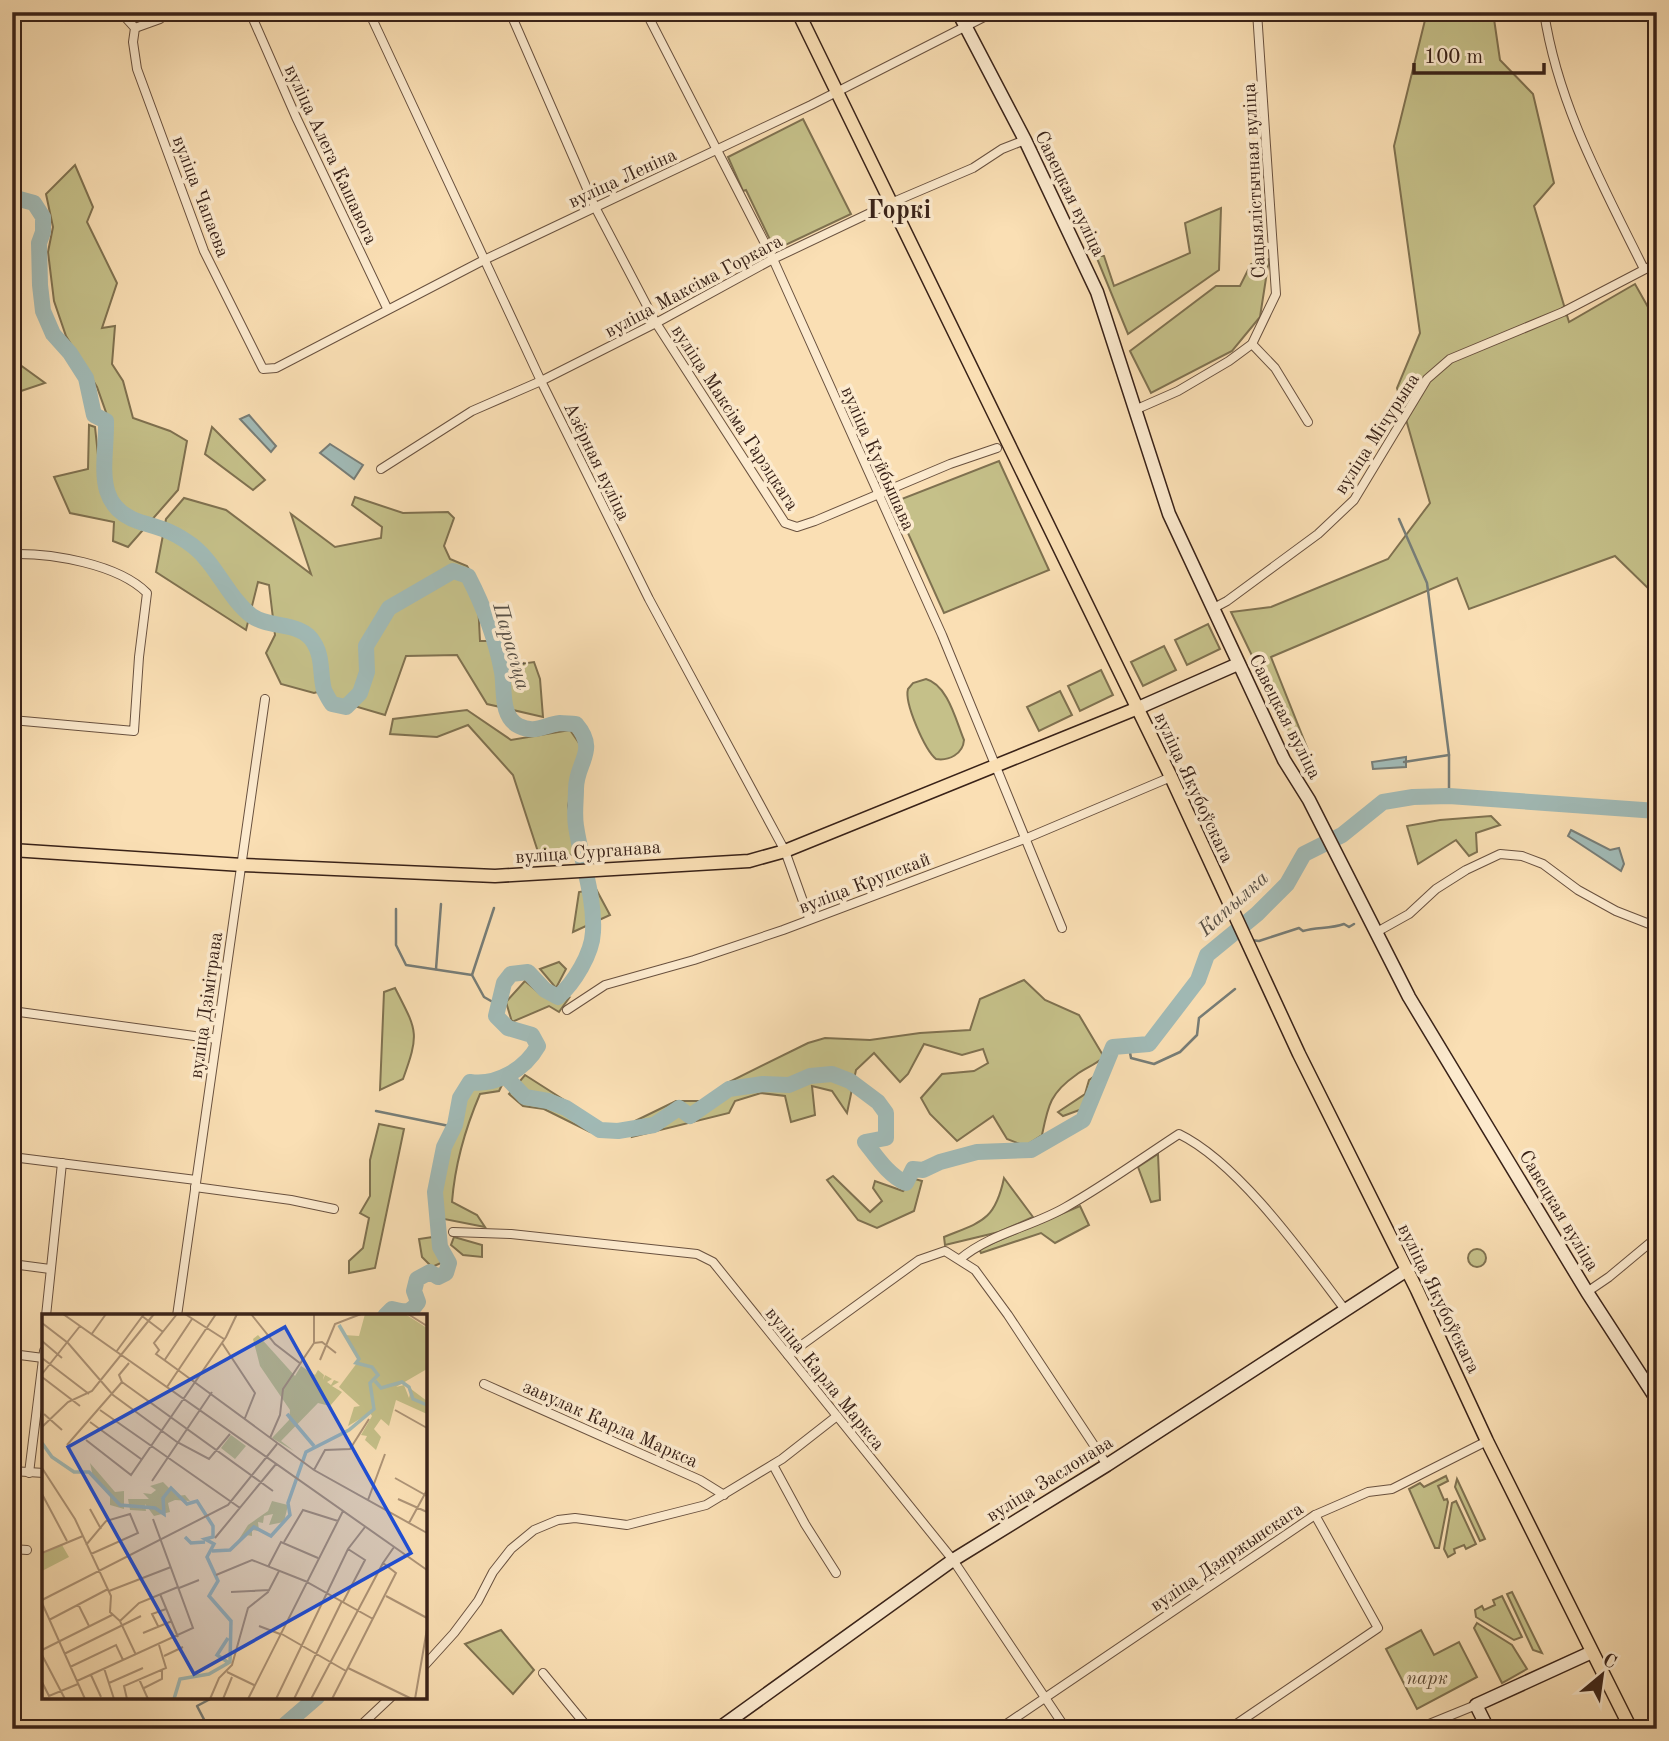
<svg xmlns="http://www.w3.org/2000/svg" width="1669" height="1741" font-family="'Old Standard TT',serif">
<rect width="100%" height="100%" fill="#fadfb4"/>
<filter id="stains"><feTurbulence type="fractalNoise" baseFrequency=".00286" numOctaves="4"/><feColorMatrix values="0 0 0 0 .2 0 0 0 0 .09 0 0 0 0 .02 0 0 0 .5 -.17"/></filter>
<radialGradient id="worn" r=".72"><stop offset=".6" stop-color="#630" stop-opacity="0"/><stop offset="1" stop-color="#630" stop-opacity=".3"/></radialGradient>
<g fill="#c5c089" stroke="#7f7150" stroke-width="2">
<polygon points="1427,12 1493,12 1500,60 1533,94 1554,183 1534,206 1569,322 1635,284 1657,323 1657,597 1615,556 1469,609 1457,578 1271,657 1312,760 1306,768 1231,612 1271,607 1388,559 1430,503 1397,388 1420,333 1394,146"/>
<polygon points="803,119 851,214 777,249 774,248 746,190 743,191 728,157"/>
<polygon points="75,165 93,207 87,222 117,283 102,328 115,326 112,364 123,381 133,418 170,431 187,441 178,490 128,547 113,541 114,522 70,513 54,477 88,469 89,425 95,427 98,455 107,456 108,418 97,387 66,336 54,301 48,252 53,227 46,194"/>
<polygon points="1221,208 1219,270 1128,334 1096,256 1104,256 1114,286 1190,253 1185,223"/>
<polygon points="12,255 19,259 21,293 12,296"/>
<polygon points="1269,259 1260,317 1232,351 1151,393 1130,351 1216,286 1240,286 1251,264"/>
<polygon points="12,359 45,383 12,394"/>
<polygon points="212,427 265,480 253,490 205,454"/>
<polygon points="999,461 1049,570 944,613 894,502"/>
<polygon points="355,497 403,513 448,512 454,518 444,546 450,559 467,566 477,582 480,641 501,641 507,666 534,662 540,679 543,717 487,704 457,655 406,656 385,715 337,701 329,689 314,693 281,684 266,653 275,635 269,585 258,582 246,630 156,572 166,519 184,498 226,510 311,574 291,514 335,547 381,538 382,527 352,505"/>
<polygon points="1208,624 1220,649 1187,665 1175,640"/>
<polygon points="1164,646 1176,670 1143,686 1131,662"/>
<polygon points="1101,670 1113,695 1080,711 1068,686"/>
<path d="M926,679c22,6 30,42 38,61 -1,14 -15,21 -28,19 -11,-9 -32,-56 -28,-70l5,-6z"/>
<polygon points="1060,691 1072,715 1039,731 1027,707"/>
<polygon points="467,710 511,740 570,730 581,746 568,806 579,854 540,858 513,775 468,725 437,737 390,734 393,719"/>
<polygon points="1491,816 1500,825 1476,833 1477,852 1469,856 1456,840 1418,864 1407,826 1440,820"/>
<polygon points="596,889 610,915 573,932 579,892"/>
<polygon points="559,962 566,969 556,988 540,969"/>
<path d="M1024,980l21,20 34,15 25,42c-9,8 -19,11 -28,18 -26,18 -28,31 -34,60l-17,11 -18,-7 -14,-23 -36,25 -27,-27 -9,-16 21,-24 32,-3 14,-8 -5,-14 -21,6 -38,-11 -16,30 -8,8 -26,-29 -18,17 -9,43 -15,-22 -20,-5 3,29 -24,7 -6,-26 -24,-3 -26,8 -6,12 -97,24 3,-16 41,-20h33l16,-17 83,-41 17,-5 45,2 50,-7 50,-3 10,-31z"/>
<polygon points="525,981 539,993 555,1001 569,998 559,1012 549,1006 512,1022 506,1002"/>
<path d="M395,988c22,43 25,44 8,91l-23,11 4,-98z"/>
<polygon points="525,1075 597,1121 590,1132 544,1109 523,1106 509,1094"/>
<polygon points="1096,1075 1085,1108 1063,1116 1058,1112 1085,1094 1089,1080"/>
<path d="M503,1083l-4,8 -19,3c-15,35 -25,69 -28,108l25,13 8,12 -41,-8 -5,-25 10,-42 10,-29 5,-26 8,-12 13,2z"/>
<polygon points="379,1124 404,1129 375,1268 349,1273 349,1261 363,1248 369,1218 360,1213 370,1196 370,1160"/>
<polygon points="1158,1154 1160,1200 1151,1202 1138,1167"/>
<polygon points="833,1176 870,1212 882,1201 873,1188 875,1181 903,1191 915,1179 922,1181 914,1211 877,1228 858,1220 827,1180"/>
<path d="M1004,1178l29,39 -34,15 -54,13 -1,-8c37,-15 51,-16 60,-59z"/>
<polygon points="1080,1206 1089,1225 1055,1243 1041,1233 981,1253 979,1249"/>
<polygon points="433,1237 434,1246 443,1262 432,1267 422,1257 419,1239"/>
<polygon points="454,1237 482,1245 482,1257 463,1255 451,1245"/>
<circle cx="1477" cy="1258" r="9"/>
<polygon points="1446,1476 1448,1481 1438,1486 1444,1500 1447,1499 1448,1502 1439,1548 1435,1548 1409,1489 1420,1483 1424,1487"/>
<polygon points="1457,1479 1485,1539 1480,1541 1455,1487"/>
<polygon points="1456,1501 1476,1544 1466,1549 1464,1545 1454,1549 1455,1553 1448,1557 1444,1549 1452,1503"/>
<polygon points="1512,1592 1542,1653 1533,1650 1507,1594"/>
<polygon points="1502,1596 1522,1637 1514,1640 1476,1617 1475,1610 1482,1606 1484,1610 1495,1605 1493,1600"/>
<polygon points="1477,1623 1512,1645 1527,1669 1502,1683 1474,1628"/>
<polygon points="501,1630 534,1670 513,1694 465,1644"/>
<polygon points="1421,1630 1434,1655 1459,1642 1477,1677 1417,1709 1386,1649"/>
</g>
<g fill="#a1bab6" stroke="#777d77" stroke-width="2">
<polygon points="249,415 276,446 271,452 240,419"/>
<polygon points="330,444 363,465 354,479 320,453"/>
<polygon points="1406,757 1406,767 1373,769 1372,762"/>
<polygon points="1571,830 1610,850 1619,848 1624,864 1621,871 1568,836"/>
</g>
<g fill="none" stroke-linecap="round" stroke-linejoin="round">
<g stroke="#777d77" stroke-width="2.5">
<polyline points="1399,519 1427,583 1449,755 1449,796"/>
<polyline points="1404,762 1449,755"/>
<polyline points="396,909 396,945 406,965 472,975 484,997 498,1005"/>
<polyline points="1228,937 1241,939"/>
<path d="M1251,940l8,1 40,-13 4,3c14,-4 27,-2 41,-7l5,3 5,-3"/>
<polyline points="436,969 441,904"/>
<polyline points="472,975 494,908"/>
<polyline points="1129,1047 1131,1058 1154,1064 1180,1052 1197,1035 1199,1018 1235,989"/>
<polyline points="376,1111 454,1127"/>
<polyline points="209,1729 197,1706 214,1697"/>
</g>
<g stroke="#a1bab6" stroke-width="16">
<path d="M12,197l22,6 9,14v15l-4,11 1,42 3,26 10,23 17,19 16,25 8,37 12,6c1,40 -15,85 34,101 23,7 33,9 53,24 24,19 35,52 59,70 18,13 50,5 62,27 9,14 6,32 10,47 2,4 5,10 8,14l14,3 14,-14 7,-21 -1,-26 23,-38 64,-37 15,5c15,29 28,64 34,96 3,17 -2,45 17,54 16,8 25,-1 41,-3 5,0 11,1 16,1 23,27 0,38 0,65 0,12 -2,25 0,37 5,35 19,70 17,106 -1,22 -19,51 -35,65l-13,-7 -17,-18 -17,2 -7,9 -8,33 12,12 24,7 6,11c-13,23 -41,40 -68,36l-10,16 -5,27 -11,22 -9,45 5,55 9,16 -3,10 -8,4 -8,-5 -13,7 -3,12 4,11c-8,12 -13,10 -26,7l-7,7"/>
<path d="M507,1078l18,19 23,4 18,7 34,22 18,1 36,-6 25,-17 11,8 39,-27 34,-5 26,1 21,-9 22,-2 18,7 28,21 8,11v25l-21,4c12,15 23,33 41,41l7,-14 10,1 17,-8 37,-10 54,-2 52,-30 30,-73 36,-3 49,-64 9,-25 50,-41 30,-30 17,-30 38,-19 41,-33 30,-5 36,-1 208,15"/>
<polyline points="280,1729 317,1697"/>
</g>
<g stroke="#69513f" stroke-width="10">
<g id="street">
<polyline points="250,12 296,117 387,308"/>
<polyline points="369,12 541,381 649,599 785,851 809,918"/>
<polyline points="510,12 595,207 656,323 785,523 797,527 815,521 950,464 997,448"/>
<polyline points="646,12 773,259 942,635 1062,928"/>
<path d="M1544,12c14,93 59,174 100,257"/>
<polyline points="125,17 135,28 133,42 137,69 204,251 263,369 276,368 484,260 811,105 994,12"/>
<polyline points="135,28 160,19"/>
<polyline points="1252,344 1275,368 1308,422"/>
<polyline points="1137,409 1178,391 1229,361 1252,344 1276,294 1257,12"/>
<polyline points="381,469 472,411 541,381 656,323 773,259 891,203 973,168 1002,149 1025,140"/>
<path d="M12,554c40,-1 106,10 135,39l-8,64 -5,74 -122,-11"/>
<polyline points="1212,609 1227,601 1318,534 1354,500 1427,379 1450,359 1563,312 1657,263"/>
<polyline points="1655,928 1657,940"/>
<polyline points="1375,933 1409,914 1436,889 1466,870 1500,854 1522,856 1543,864 1578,890 1616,911 1657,927"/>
<polyline points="567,1010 605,985 694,960 783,930 1027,838 1171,777"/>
<polyline points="12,1011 216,1039"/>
<polyline points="12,1157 196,1180"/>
<polyline points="195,1187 291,1200 334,1209"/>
<polyline points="453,1232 511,1234 697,1254 713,1262 953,1560 1066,1729"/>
<path d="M960,1259c31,-26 72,-32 106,-52 39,-22 76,-49 113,-73 60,29 126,123 167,177"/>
<polyline points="12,1264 50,1269"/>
<polyline points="1587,1292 1609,1277 1657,1237"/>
<polyline points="46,1316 62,1163"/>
<polyline points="177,1316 265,699"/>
<polyline points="12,1354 43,1358"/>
<polyline points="788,1355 919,1260 945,1251 975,1270 1008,1315 1107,1465"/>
<polyline points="484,1384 700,1480 724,1495"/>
<polyline points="773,1465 805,1524 836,1573"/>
<polyline points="12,1471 44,1473"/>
<polyline points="29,1473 44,1351"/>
<polyline points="12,1549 27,1550"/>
<polyline points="425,1665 454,1633 478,1601 493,1572 511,1549 534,1530 558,1520 575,1518 627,1525 706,1505 782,1459 837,1416"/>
<polyline points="543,1673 589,1729"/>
<polyline points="357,1729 391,1697"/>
<polyline points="999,1729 1315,1515 1368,1492 1392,1489 1487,1441"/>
<polyline points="1229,1729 1378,1628 1315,1515"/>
<polyline points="1417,1729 1476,1705"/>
</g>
</g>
<g stroke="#392218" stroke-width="15">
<g id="secondary">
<polyline points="958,12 1025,140 1097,292 1169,514 1284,760 1309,800 1409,997 1587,1292 1657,1400"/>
<polyline points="1138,708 1238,664"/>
<polyline points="718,1729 953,1560 1107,1465 1407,1270"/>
<polyline points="1488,1729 1476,1705 1592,1652"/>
</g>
</g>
<g stroke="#392218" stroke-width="15">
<g id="primary">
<polyline points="798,12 1171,777 1299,1054 1417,1290 1487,1441 1631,1729"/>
<polyline points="12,850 242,865 495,876 749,861 785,851 1138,708"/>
</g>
</g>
<use href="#street" stroke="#fceace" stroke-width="8"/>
<use href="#secondary" stroke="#fceace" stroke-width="12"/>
<use href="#primary" stroke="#fadfb4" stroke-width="12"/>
</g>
<g text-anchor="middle" stroke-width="7" stroke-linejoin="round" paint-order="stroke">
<g font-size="19" fill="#392218" stroke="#fceace">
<text transform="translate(332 154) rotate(65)" y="7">вуліца Алега Кашавога</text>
<text transform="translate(622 177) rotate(-25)" y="7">вуліца Леніна</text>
<text transform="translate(1253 181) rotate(-93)" y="7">Сацыялістычная вуліца</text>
<text transform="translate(1071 193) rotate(64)" y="7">Савецкая вуліца</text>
<text transform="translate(202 196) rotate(69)" y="7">вуліца Чапаева</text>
<text transform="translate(693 285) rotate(-28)" y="7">вуліца Максіма Горкага</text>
<text transform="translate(736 417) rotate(57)" y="7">вуліца Максіма Гарэцкага</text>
<text transform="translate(1376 433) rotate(-57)" y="7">вуліца Мічурына</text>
<text transform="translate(879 458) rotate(66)" y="7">вуліца Куйбышава</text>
<text transform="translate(598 461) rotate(64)" y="7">Азёрная вуліца</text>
<text transform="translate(1286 716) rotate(63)" y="7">Савецкая вуліца</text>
<text transform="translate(1195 787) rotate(65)" y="7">вуліца Якубоўскага</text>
<text transform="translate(588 851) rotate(-4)" y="7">вуліца Сурганава</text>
<text transform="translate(864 882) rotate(-21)" y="7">вуліца Крупскай</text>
<text transform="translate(205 1005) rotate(-82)" y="7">вуліца Дзімітрава</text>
<text transform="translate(1560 1210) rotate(59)" y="7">Савецкая вуліца</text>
<text transform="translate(1440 1298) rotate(64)" y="7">вуліца Якубоўскага</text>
<text transform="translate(826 1378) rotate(51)" y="7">вуліца Карла Маркса</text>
<text transform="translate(611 1423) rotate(24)" y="7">завулак Карла Маркса</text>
<text transform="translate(1049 1478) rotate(-32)" y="7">вуліца Заслонава</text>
<text transform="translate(1226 1556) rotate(-34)" y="7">вуліца Дзяржынскага</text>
</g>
<g font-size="19" font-style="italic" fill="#5c4a34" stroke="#fceace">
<text x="1427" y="1684">парк</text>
</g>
<g font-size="21" font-style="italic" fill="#585047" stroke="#fceace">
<text transform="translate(512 646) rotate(74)" y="7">Парасіца</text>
<text transform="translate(1233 903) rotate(-42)" y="7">Капылка</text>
</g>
<g font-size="26" font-weight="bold" fill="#392218" stroke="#fceace">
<text x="899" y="218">Горкі</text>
</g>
</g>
<g transform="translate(42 1314)">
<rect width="385" height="385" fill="#fadfb4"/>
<path d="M363,0l22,14v41l-31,18 8,-2 5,13 2,-9 16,12v13l-31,-14 -7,26 -8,-7 -7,10 7,8 -5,13 -11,-10 2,-4 -6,-1 11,-19 -2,-3 -22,13 6,-19 6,-1 -21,-19 21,-28 -16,-24 15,1 6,-22zM216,21l37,41 6,-10 14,9 3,-5 6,5 -1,5 2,-5 7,4 -5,3 4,3 3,-5 5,2 -7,4 10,6 -12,14 -12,-3 -37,38 13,10 -22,-13 17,-18 1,-10 -30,-44 -7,-27zM189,121l15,11 -11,13 -14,-11zM48,149l25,29 9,-1v18l-14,-4v-9l5,2 -22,-21zM121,168l14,14 8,-1 5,6 -15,-1 -7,3 2,9 -16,4 -9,-12 1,7 -16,-1 -2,-11h21l-6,-6 8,1 5,-4 -6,-4zM230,187l16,4 -4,17 -15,3 4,-11 -9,2 -1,7 -5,-1 1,9 -7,-1v6l-6,-1 -14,15 16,-25 20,-14zM20,231l7,12 -27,14v-17z" fill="#c5c089"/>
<path fill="none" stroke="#a1bab6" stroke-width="3.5" d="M333,67l6,7 21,-6 7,5 4,12 14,6M245,100l27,32M0,129l10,14 22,15h15l31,33 35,3 9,6 -1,-16 8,-10 16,16 10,-3 16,25v11l-8,2 9,5 -7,13 11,24 -9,15 22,25 -1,41 -21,12 -29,5 -6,20M143,223l6,6 14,-1M170,237l18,-1 24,-23 17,9 19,-21 -2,-12 18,-51 43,-22 25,-21 -4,-26 8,-8 -6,-8 -16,-4 3,-4 -20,-34M186,324l-11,17 12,8"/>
<path fill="none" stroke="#ad9376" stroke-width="2" d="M21,0l364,256M135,0l-23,29 5,7 -3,4 22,16M143,0l39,25M209,0l24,30 26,20M366,0l19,12M100,2l21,16M0,9l26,20 45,52 64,47 32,17 21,-25M49,21l15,-21M0,27l20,17M180,29l33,50 -10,25M272,29l8,-1 14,11M74,38l28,-38M0,44l47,36M278,46l15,-36 26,-10M122,47l28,-42M136,56l136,100 113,63M0,60l38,-48M0,63l38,29M80,68l151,109M125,73l49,-73M58,96l140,98M353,96l32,18M2,100l18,16M48,108l51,37M0,113l26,-25 24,-11 62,-77M228,124l10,-23 3,-26 31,-46v-29M44,126l45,35 95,-138 11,-23M25,131l55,-63 -3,-7 10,-12M0,154l33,51 36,77 -1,16 10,9 16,34M272,156l11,-20 25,-1 19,-30M353,164l32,18M110,167l60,-89M0,180l25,47M356,185l29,13M326,186l17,-46M48,195l11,20M367,209l18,-33M173,224l61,-74M242,228l19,-32 35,11M44,231l20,-24 24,-7 8,19 -47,21M0,239l41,-17M226,253l13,-25 37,16M174,261l36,-15 53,21 68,38M137,274l20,-8M67,277l62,-24M189,278l39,-2M118,280l18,43M344,282l41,22M0,286l186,-95 49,-61M301,288l22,-42 -17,-11M0,289l43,96M36,290l11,22M7,306l59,-31M78,307l19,-18 39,-16M116,312l-6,-12 14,-5M217,312l21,8M101,319l29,-12M238,319l66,38M0,336l70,-35M22,340l77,-38M0,341l23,44M122,342l19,-9M28,353l46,-22 7,15M62,354l10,31M306,354l64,31M185,358l27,13M49,361l10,22M97,365l9,20M35,367l116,-53 -40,-109M0,368l7,14 29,-12M67,369l34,-15M102,374l18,-9v-9M85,385l-3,-13 42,-18 -7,-23M168,385l9,-21 13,-13 16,-57 20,-16 11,-21M181,385l9,-22M206,385l95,-188M234,385l72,-150 17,-22M252,385l48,-98M269,385l72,-136M290,385l64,-126 -13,-10 11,-16M373,385l12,-70"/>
<path fill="#1d4ed8" fill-opacity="0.15" stroke="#1d4ed8" stroke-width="3.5" d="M243,13l126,226 -217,121 -126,-227z"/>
<rect width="385" height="385" fill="none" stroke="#392218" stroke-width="3.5"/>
</g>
<rect width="1669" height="1741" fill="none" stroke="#fadfb4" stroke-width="42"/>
<rect x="14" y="14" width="1641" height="1713" fill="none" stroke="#392218" stroke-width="3.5"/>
<rect x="21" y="21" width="1627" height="1699" fill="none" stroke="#392218" stroke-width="2"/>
<g transform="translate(1602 1675) rotate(29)" stroke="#fceace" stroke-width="5" paint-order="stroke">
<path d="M0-5L12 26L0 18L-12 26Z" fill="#392218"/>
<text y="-10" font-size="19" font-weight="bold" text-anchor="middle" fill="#392218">С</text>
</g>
<path d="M1414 63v10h130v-10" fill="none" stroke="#392218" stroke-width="3.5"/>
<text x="1424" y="63" font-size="21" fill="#392218" stroke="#fceace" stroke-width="5" paint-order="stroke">100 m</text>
<rect width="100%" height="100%" filter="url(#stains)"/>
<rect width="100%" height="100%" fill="url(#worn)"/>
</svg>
